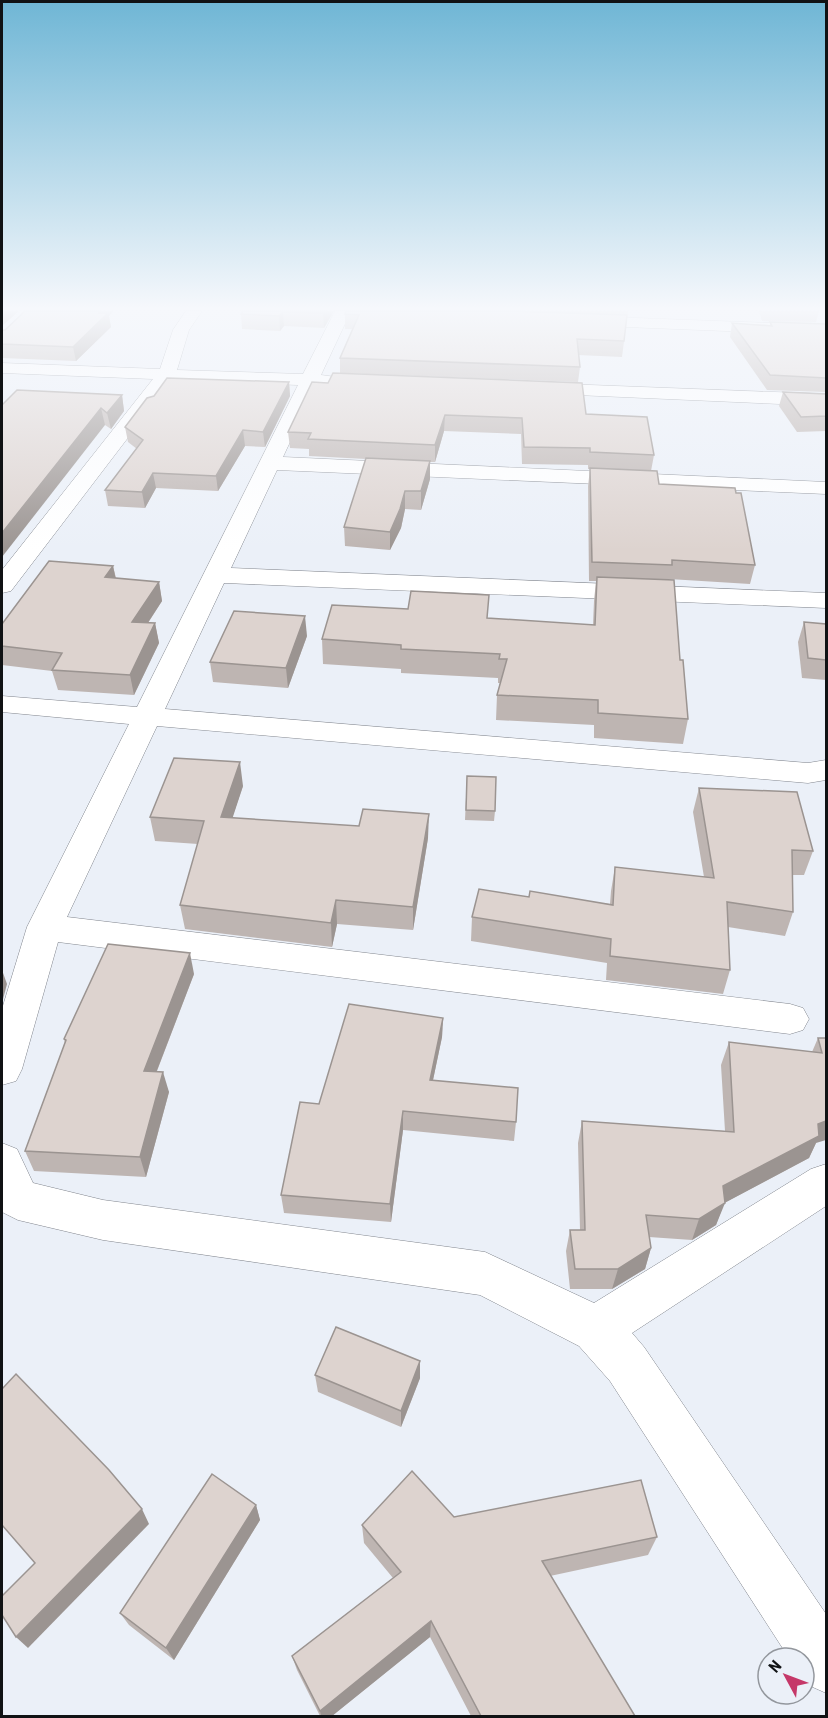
<svg xmlns="http://www.w3.org/2000/svg" width="828" height="1718" font-family="'Roboto Condensed',sans-serif">
<rect width="100%" height="100%" fill="#ebf0f8"/>
<g fill="none" stroke-linecap="round" stroke-linejoin="round">
<g stroke="#81858d" stroke-width="1">
<g id="minor">
<polygon points="186,311 202,311 189,330 177,370 303,374 335,311 351,311 321,375 336,377 339,381 336,385 316,386 283,457 826,482 826,494 277,470 231,568 826,593 826,608 224,583 165,709 808,763 826,760 826,780 808,783 157,726 67,917 790,1004 803,1008 809,1019 803,1030 790,1034 58,942 22,1069 16,1081 2,1085 2,1009 27,927 129,724 2,712 2,696 137,707 298,385 172,380 11,591 2,593 2,570 153,379 2,373 2,363 160,369 173,330"/>
<polygon points="581,316 826,325 826,335 575,325 573,321 575,317"/>
<polygon points="538,383 826,394 826,406 531,393 529,389 531,385"/>
<polygon points="2,1143 17,1149 33,1183 103,1200 485,1252 594,1303 811,1169 826,1164 826,1206 632,1333 644,1347 826,1614 826,1693 806,1684 804,1658 789,1658 610,1381 579,1346 480,1295 103,1240 18,1220 2,1212"/>
</g>
</g>
<use href="#minor" fill="#fff" fill-rule="evenodd"/>
</g>
<g fill="#beb5b2">
<polygon points="25,311 113,311 109,316 111,327 76,361 2,358 2,330 5,330"/>
<polygon points="243,311 334,311 324,328 284,326 280,331 242,329 241,314"/>
<polygon points="346,311 628,311 622,357 578,355 580,367 578,382 340,373 340,358 352,329 345,329 345,314"/>
<polygon points="759,311 819,311 816,322 762,321"/>
<polygon points="770,322 826,326 826,392 767,390 730,337 732,323 770,325"/>
<polygon points="289,382 290,396 265,447 245,446 218,491 156,488 145,508 108,506 105,490 137,449 128,442 125,427"/>
<polygon points="312,382 586,414 654,455 651,471 659,484 755,565 750,584 669,579 688,719 683,744 594,738 594,725 496,720 497,695 500,683 498,683 498,678 401,673 401,669 323,664 322,639 488,619 593,625 594,601 596,581 589,581 588,486 590,469 588,469 588,465 522,464 521,434 444,431 435,462 430,462 430,479 421,510 405,509 401,528 390,550 345,546 344,527 366,459 309,456 309,449 290,448 288,432"/>
<polygon points="783,392 826,394 826,431 797,432 779,406"/>
<polygon points="122,395 124,411 111,429 105,425 2,405"/>
<polygon points="113,566 116,578 159,582 162,601 148,623 155,623 159,643 134,695 58,690 52,671 2,665 2,624"/>
<polygon points="804,622 826,624 826,680 802,678 798,642"/>
<polygon points="307,636 288,688 213,682 210,662"/>
<polygon points="467,776 495,811 494,821 465,820"/>
<polygon points="243,786 232,818 428,838 413,930 337,924 332,947 185,929 180,905 198,844 155,841 150,817"/>
<polygon points="699,788 813,851 804,875 793,875 793,912 785,936 728,927 730,970 723,994 606,980 607,963 471,941 472,917 529,897 610,904 611,891 615,867 704,877 693,812"/>
<polygon points="194,974 157,1071 169,1092 146,1177 34,1171 25,1151 65,1043 64,1039"/>
<polygon points="443,1018 442,1037 433,1080 516,1122 514,1141 403,1130 391,1222 284,1213 281,1195 319,1104"/>
<polygon points="818,1038 826,1038 816,1143 809,1158 724,1203 716,1225 692,1240 649,1237 651,1248 645,1269 612,1289 570,1289 566,1251 570,1230 580,1230 578,1143 582,1121 725,1131 721,1065 729,1042 812,1052"/>
<polygon points="315,1375 420,1378 401,1427 318,1392"/>
<polygon points="256,1505 260,1520 174,1660 129,1625 120,1613"/>
<polygon points="454,1517 657,1537 648,1555 550,1576 635,1716 471,1716 430,1637 332,1716 320,1716 297,1670 292,1656 393,1578 364,1543 362,1525"/>
</g>
<g fill="#9b9491">
<polygon points="2,311 19,311 2,326"/>
<polygon points="100,311 113,311 109,316 111,327 76,361 73,347"/>
<polygon points="325,311 334,311 324,328 323,313"/>
<polygon points="283,312 284,326 280,331 279,316"/>
<polygon points="289,382 290,396 265,447 263,432"/>
<polygon points="122,395 124,411 111,429 107,413"/>
<polygon points="101,408 105,425 2,557 2,533"/>
<polygon points="445,415 444,431 435,462 435,445"/>
<polygon points="243,430 245,446 218,491 216,476"/>
<polygon points="430,461 430,479 421,510 421,491"/>
<polygon points="153,473 156,488 145,508 142,492"/>
<polygon points="405,491 405,509 401,528 390,550 390,532"/>
<polygon points="113,566 117,585 105,577"/>
<polygon points="159,582 162,601 136,641 132,622"/>
<polygon points="305,616 307,636 288,688 286,668"/>
<polygon points="155,623 159,643 134,695 130,675"/>
<polygon points="240,762 243,786 225,841 221,817"/>
<polygon points="429,814 428,838 413,930 413,907"/>
<polygon points="336,900 337,924 332,947 331,923"/>
<polygon points="190,953 194,974 149,1091 144,1071"/>
<polygon points="2,970 7,984 2,1003"/>
<polygon points="443,1018 442,1037 429,1099 430,1080"/>
<polygon points="163,1072 169,1092 146,1177 140,1157"/>
<polygon points="403,1111 403,1130 391,1222 390,1204"/>
<polygon points="826,1121 826,1140 816,1143 809,1158 715,1208 723,1186 818,1124"/>
<polygon points="725,1203 716,1225 692,1240 699,1219"/>
<polygon points="651,1248 645,1269 612,1289 618,1269"/>
<polygon points="420,1361 420,1378 401,1427 401,1411"/>
<polygon points="256,1505 260,1520 174,1660 166,1648"/>
<polygon points="142,1509 149,1524 28,1648 16,1637"/>
<polygon points="431,1621 430,1637 332,1716 321,1716 320,1711"/>
</g>
<g fill="#ddd3cf" stroke="#9b9491" stroke-width="1.5">
<polygon points="25,311 100,311 99,313 108,313 73,347 2,344 2,330 5,330"/>
<polygon points="243,311 325,311 323,313 283,312 279,316 241,314"/>
<polygon points="346,311 505,311 627,315 624,341 577,339 580,367 340,358 359,315 345,314"/>
<polygon points="770,322 826,324 826,378 770,375 732,323 772,326"/>
<polygon points="333,373 582,383 586,414 647,417 654,455 590,452 590,448 524,447 522,418 445,415 435,445 308,439 311,433 288,432 312,382 328,383"/>
<polygon points="167,378 289,382 263,432 243,430 216,476 153,473 142,492 105,490 143,440 125,427 147,398 154,396"/>
<polygon points="17,390 122,395 107,413 101,408 2,533 2,405"/>
<polygon points="783,392 826,394 826,416 801,417"/>
<polygon points="366,458 430,461 421,491 405,491 400,509 390,532 344,527"/>
<polygon points="590,468 657,471 659,484 735,488 736,493 741,493 755,565 672,560 672,565 592,562"/>
<polygon points="49,561 113,566 105,577 159,582 132,622 155,623 130,675 52,670 62,653 2,646 2,624"/>
<polygon points="597,577 674,580 680,660 683,660 688,719 598,713 598,700 497,695 507,659 499,659 500,654 401,649 401,645 322,639 332,605 408,609 411,591 489,595 487,618 595,625"/>
<polygon points="234,611 305,616 286,668 210,662"/>
<polygon points="804,622 826,624 826,660 808,658"/>
<polygon points="174,758 240,762 221,817 359,826 363,809 429,814 413,907 336,900 331,923 180,905 204,821 150,817"/>
<polygon points="467,776 496,777 495,811 466,810"/>
<polygon points="699,788 797,792 813,851 792,850 793,912 727,902 730,970 610,956 611,939 472,917 479,889 529,897 530,891 613,905 615,867 714,878"/>
<polygon points="108,944 190,953 144,1071 163,1072 140,1157 25,1151 66,1040 64,1039"/>
<polygon points="349,1004 443,1018 430,1080 518,1088 516,1122 403,1111 390,1204 281,1195 300,1102 319,1104"/>
<polygon points="818,1038 826,1038 826,1121 818,1124 819,1136 723,1186 725,1203 699,1219 646,1215 651,1248 618,1269 575,1269 570,1230 585,1230 582,1121 734,1132 729,1042 822,1053"/>
<polygon points="336,1327 420,1361 401,1411 315,1375"/>
<polygon points="16,1374 109,1470 142,1509 16,1637 2,1615 2,1596 35,1563 2,1525 2,1389"/>
<polygon points="412,1471 454,1517 641,1480 657,1537 542,1561 635,1716 481,1716 431,1621 320,1711 292,1656 401,1572 362,1525"/>
<polygon points="212,1474 256,1505 166,1648 120,1613"/>
</g>
<linearGradient id="sky" x2="0" y2="1"><stop stop-color="#6fb6d5"/><stop offset="0.56" stop-color="#f6f8fc"/><stop offset="1" stop-color="#f6f8fc" stop-opacity="0"/></linearGradient>
<rect width="828" height="551" fill="url(#sky)"/>
<rect width="828" height="1718" fill="none" stroke="#101214" stroke-width="6"/>
<g transform="translate(786 1676) rotate(311)"><circle r="28" fill="#ebf0f8" stroke="#93979d" stroke-width="1.5"/>
<path d="M0-4.5L10 22L0 15L-10 22Z" fill="#c53869"/>
<text y="-9" font-size="16" font-weight="bold" text-anchor="middle" fill="#101214">N</text>
</g>
</svg>
